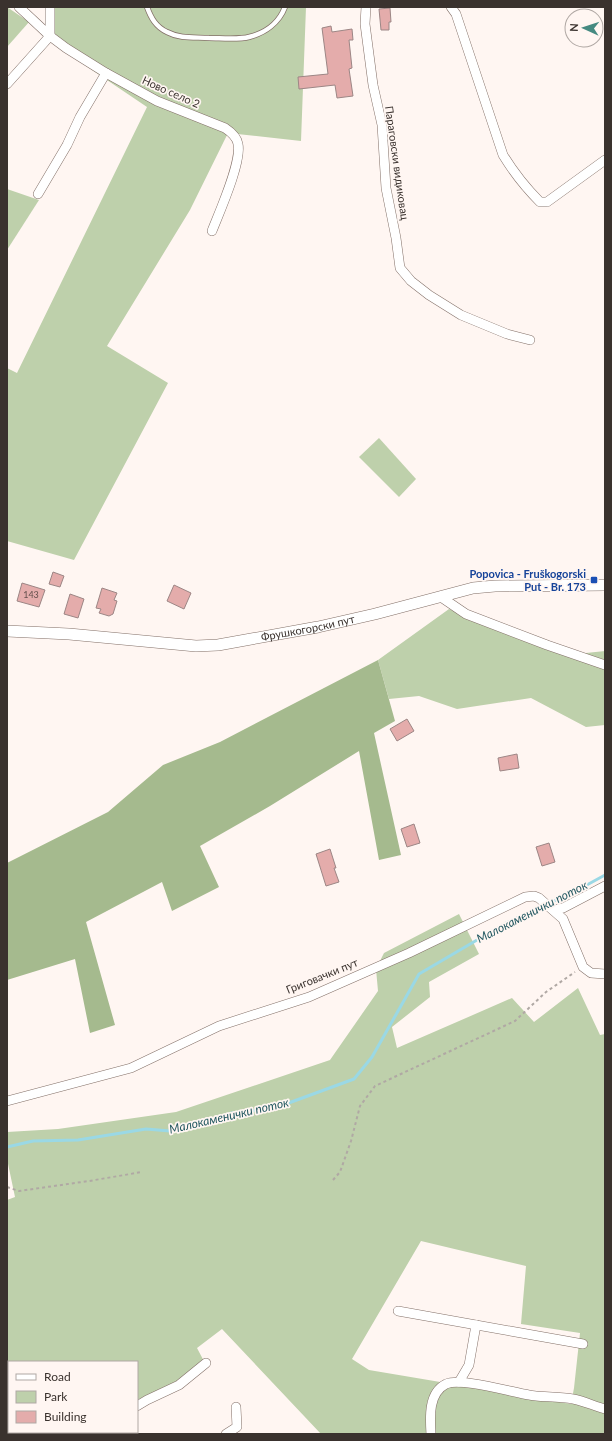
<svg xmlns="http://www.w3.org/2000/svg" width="612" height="1441" font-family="Lato,sans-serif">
<rect width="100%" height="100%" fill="#fff6f2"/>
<g fill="#bed0ab" fill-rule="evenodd">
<polygon points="7,7 29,22 7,47"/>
<polygon points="52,7 306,7 301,141 228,133 190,210 107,346 168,383 74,560 7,541 7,368 17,373 147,107 52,43"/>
<polygon points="7,189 39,200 7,250"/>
<polygon points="379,438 416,479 399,497 359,457"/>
<polygon points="449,609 567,655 605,651 605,725 586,727 531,698 457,709 419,696 389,699 378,660"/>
<path d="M459,914l20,40 -50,28 1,15 -38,30 5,21 115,-50 22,24 44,-34 22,47 5,-1v400h-284l-99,-105 -25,19 10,19 -70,33v-38h-128v70h70l-2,2h-70v-234l8,-3 -8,-38v-27l51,-3 118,-17 154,-52 48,-69 -2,-22 8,-16zM421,1241l105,25 -5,58 59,9 -6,55 -3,16 -202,-34 -17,-11z"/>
</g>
<polygon fill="#a5ba8e" points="378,660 395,721 374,733 401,855 379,860 359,751 270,806 200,846 219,887 172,911 162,882 86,922 115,1025 90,1033 75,959 7,980 7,863 108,812 163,765 220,742"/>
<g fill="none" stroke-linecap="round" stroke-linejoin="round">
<polyline stroke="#9ad8e5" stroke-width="3" points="7,1147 33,1141 78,1140 146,1129 170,1131 192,1127 232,1113 275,1108 354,1079 372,1057 419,974 506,923 574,892 605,875"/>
</g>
<g fill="#e4acab" stroke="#9c8685">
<polygon points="390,8 391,22 389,22 389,30 381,30 379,9"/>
<polygon points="331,26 332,32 352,29 353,40 349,40 352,68 349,69 353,96 337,98 335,85 299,89 298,77 328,74 322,28"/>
<polygon points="53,572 64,576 60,587 49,584"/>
<polygon points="22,583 45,590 39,607 17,601"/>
<polygon points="174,585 191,593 184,609 167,601"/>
<polygon points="102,588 117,593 114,600 117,601 113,614 109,616 99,613 101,609 96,608"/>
<polygon points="70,594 84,599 78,618 64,614"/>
<polygon points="407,719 414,731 397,741 390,729"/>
<polygon points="517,754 519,768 500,771 498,758"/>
<polygon points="414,824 420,843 407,847 401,829"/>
<polygon points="549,843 555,862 542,866 536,847"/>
<polygon points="330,849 336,868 334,868 339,882 326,886 316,854"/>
</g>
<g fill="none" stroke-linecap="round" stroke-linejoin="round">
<g stroke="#837068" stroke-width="6">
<path id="service" d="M147,7c4,11 9,20 20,25 13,7 28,5 42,6 11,0 29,2 40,-1 16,-4 30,-14 36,-30"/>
</g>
<g stroke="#837068" stroke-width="10">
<g id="minor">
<path d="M19,7l31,29 16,12 40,25 51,28 68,27c6,4 12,9 13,16 4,18 -19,69 -26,87"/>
<polyline points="366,7 365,24 373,85 382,125 386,188 396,238 400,268 411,281 429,295 461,315 507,334 530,340"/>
<path d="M451,7l5,7 47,141c11,18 22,32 37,47h7l58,-42"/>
<polyline points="7,84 50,36 50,7"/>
<polyline points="38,194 67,145 80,117 106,73"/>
<polyline points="441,597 466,614 547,645 605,665"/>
<polyline points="554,910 563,908 605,886"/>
<polyline points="7,1101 131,1068 219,1026 309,997 409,953 525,897 534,896 539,898 563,919 583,967 591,973 605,974"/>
<polyline points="398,1311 583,1344"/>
<polyline points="459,1382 469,1365 476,1325"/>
<polyline points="137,1406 147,1400 179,1385 206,1363"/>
<polyline points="69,1434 71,1432"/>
<polyline points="226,1434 237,1427 236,1407"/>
<path d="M431,1434c-1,-16 -3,-41 15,-50 17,-7 70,10 90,12 12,1 25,1 37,3 11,2 21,7 32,10"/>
</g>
</g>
<g stroke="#837068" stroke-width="12">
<g id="tertiary">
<path id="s1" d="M7,631l62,3 127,12 22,-1 100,-18 57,-13 98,-26 22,-2 110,-1"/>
</g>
</g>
<g stroke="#b0a8a4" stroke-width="2" stroke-dasharray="3 3" stroke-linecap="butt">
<polyline points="333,1180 340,1172 351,1141 360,1106 375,1086 515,1021 546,992 575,972"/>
<polyline points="7,1187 19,1191 89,1181 142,1172"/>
</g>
<use href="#service" stroke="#fff" stroke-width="4.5"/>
<use href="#minor" stroke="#fff" stroke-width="9"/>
<use href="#tertiary" stroke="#fff" stroke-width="11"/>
</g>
<rect fill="#1a4fb4" stroke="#fff6f2" stroke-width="1.5" x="590" y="576" width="8" height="8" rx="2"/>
<g text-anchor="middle" stroke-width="3.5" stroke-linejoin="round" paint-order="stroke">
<g font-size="9" fill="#64504d">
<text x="31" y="598">143</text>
</g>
<g font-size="11" fill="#3a322e" stroke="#fff6f2">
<text transform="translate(171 92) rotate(24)" y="4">Ново село 2</text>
<text transform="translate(397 163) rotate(82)" y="4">Параговски видиковац</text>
<text dy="4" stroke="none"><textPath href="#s1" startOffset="303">Фрушкогорски пут</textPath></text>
<text transform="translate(322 976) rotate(-22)" y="4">Григовачки пут</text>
</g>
<g font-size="11" font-weight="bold" fill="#164399" stroke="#fff6f2" text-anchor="end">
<text x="586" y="578">Popovica - Fruškogorski<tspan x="586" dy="13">Put - Br. 173</tspan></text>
</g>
<g font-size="12" font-style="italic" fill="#235861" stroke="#fff6f2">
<text transform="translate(532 912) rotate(-27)" y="4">Малокаменички поток</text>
<text transform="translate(229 1116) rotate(-13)" y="4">Малокаменички поток</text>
</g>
</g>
<rect width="612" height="1441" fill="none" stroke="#3a322e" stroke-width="16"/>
<rect x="8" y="1361" width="130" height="72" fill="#fff6f2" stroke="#b0a8a4"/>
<rect x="16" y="1374" width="20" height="6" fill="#ffffff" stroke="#b0a8a4"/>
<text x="44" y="1381" font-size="12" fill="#3a322e">Road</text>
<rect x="16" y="1391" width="20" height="12" fill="#bed0ab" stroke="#b0a8a4"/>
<text x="44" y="1401" font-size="12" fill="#3a322e">Park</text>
<rect x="16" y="1411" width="20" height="12" fill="#e4acab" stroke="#b0a8a4"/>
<text x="44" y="1421" font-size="12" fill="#3a322e">Building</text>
<g transform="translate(584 28) rotate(273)"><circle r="19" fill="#fff6f2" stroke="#b0a8a4"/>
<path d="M0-3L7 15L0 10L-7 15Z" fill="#458a81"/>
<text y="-6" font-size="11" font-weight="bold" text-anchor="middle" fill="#3a322e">N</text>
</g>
</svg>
